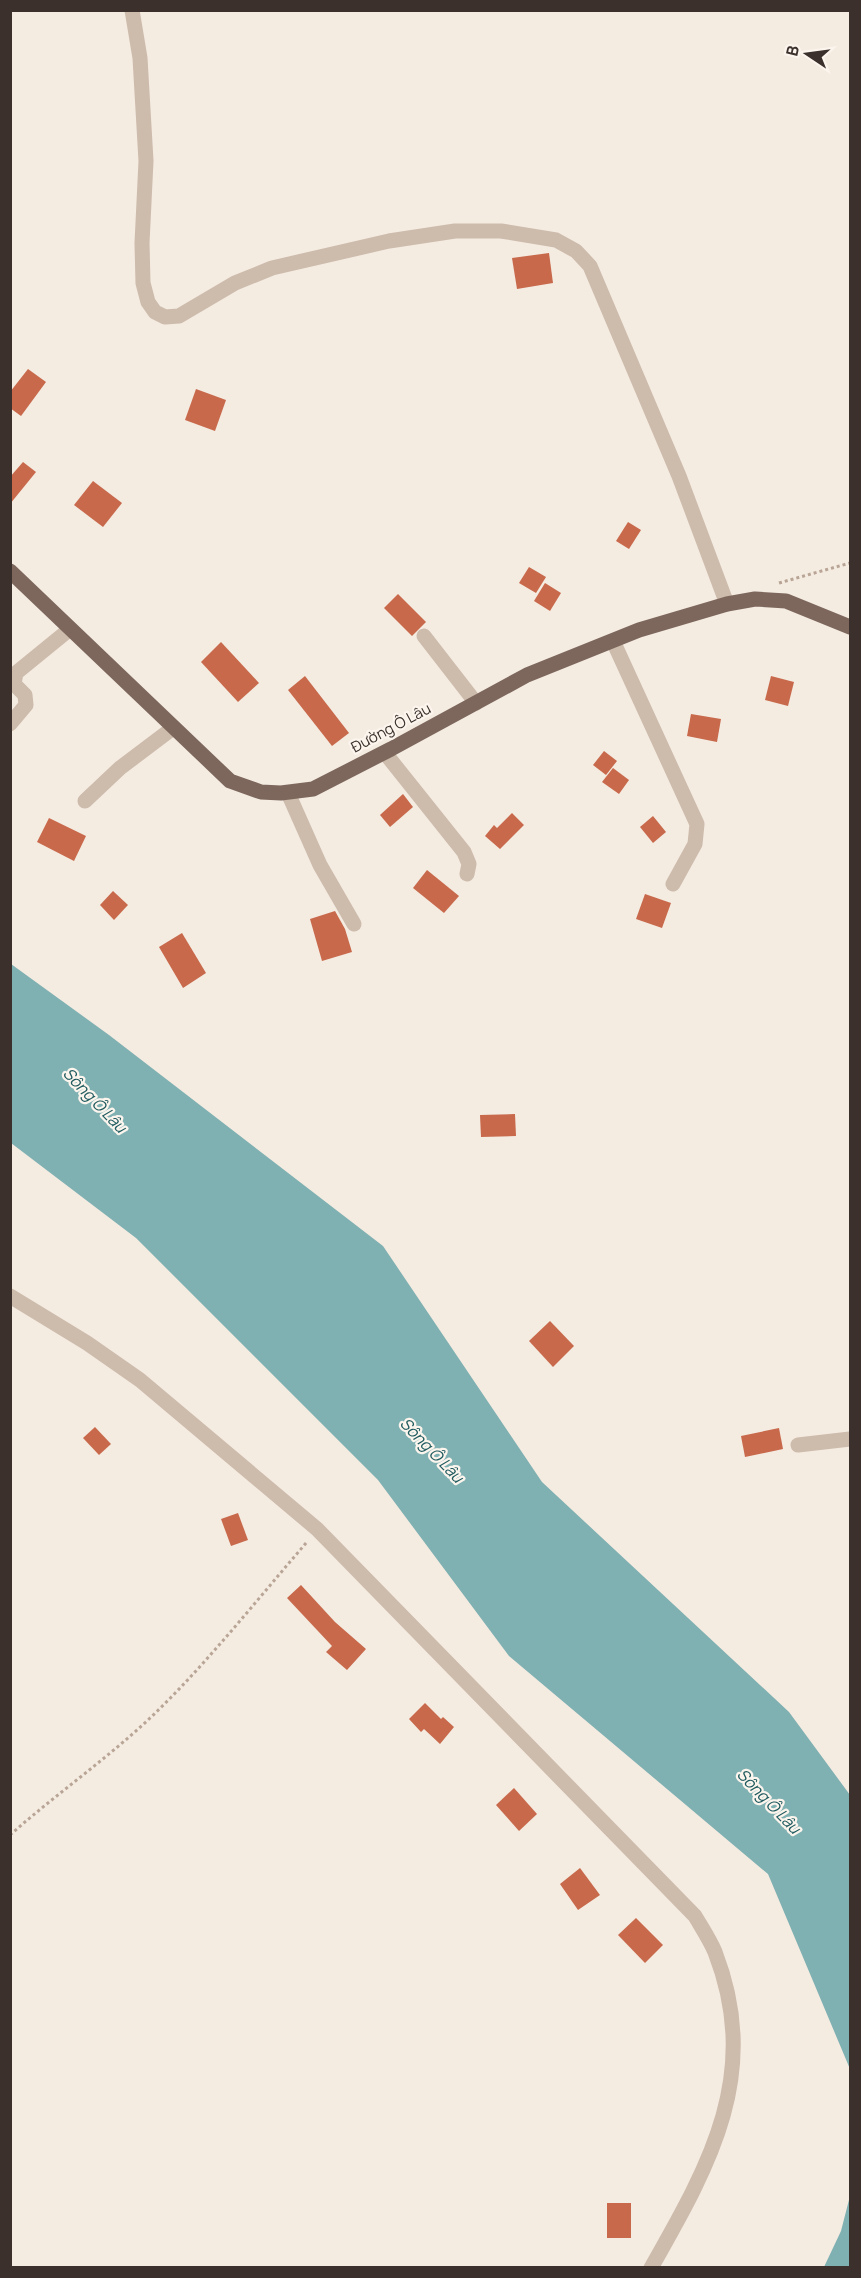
<svg xmlns="http://www.w3.org/2000/svg" width="861" height="2278" font-family="Manrope,sans-serif">
<rect width="100%" height="100%" fill="#f4ebe1"/>
<g fill="#7fb0b2">
<polygon points="11,964 109,1035 383,1246 542,1482 789,1712 850,1795 850,2069 768,1874 509,1656 378,1480 136,1238 11,1143"/>
<polygon points="850,2196 850,2267 824,2267 841,2231"/>
</g>
<g fill="#c8694b">
<polygon points="549,253 553,283 517,289 512,258"/>
<polygon points="28,369 46,382 21,416 10,408 10,392"/>
<polygon points="196,389 226,400 215,431 185,420"/>
<polygon points="23,462 36,472 10,504 10,477"/>
<polygon points="93,481 122,503 103,527 74,505"/>
<polygon points="628,522 641,530 629,549 616,541"/>
<polygon points="529,567 546,577 536,593 519,583"/>
<polygon points="545,583 561,593 550,611 534,601"/>
<polygon points="398,594 426,622 412,636 384,608"/>
<polygon points="221,642 259,683 238,702 201,662"/>
<polygon points="305,676 349,733 332,746 288,690"/>
<polygon points="771,676 794,682 788,706 765,700"/>
<polygon points="691,714 721,719 717,742 687,736"/>
<polygon points="604,751 617,761 606,775 593,765"/>
<polygon points="613,768 629,780 619,794 602,782"/>
<polygon points="403,794 413,807 390,827 380,815"/>
<polygon points="512,813 524,825 500,849 485,836 494,825 497,828"/>
<polygon points="653,816 666,832 653,843 640,827"/>
<polygon points="49,818 86,836 74,861 37,842"/>
<polygon points="427,870 459,896 444,913 413,888"/>
<polygon points="113,891 128,905 114,920 100,905"/>
<polygon points="645,894 671,903 662,928 636,919"/>
<polygon points="335,911 345,929 352,952 322,961 310,919"/>
<polygon points="182,933 206,973 183,988 159,947"/>
<polygon points="515,1114 516,1136 481,1137 480,1115"/>
<polygon points="550,1321 574,1346 553,1367 529,1341"/>
<polygon points="95,1427 111,1444 99,1455 83,1438"/>
<polygon points="779,1428 783,1449 745,1457 741,1436"/>
<polygon points="238,1513 248,1540 231,1546 221,1519"/>
<polygon points="301,1585 335,1622 366,1649 347,1670 326,1652 332,1646 287,1598"/>
<polygon points="425,1703 441,1719 443,1717 454,1727 440,1744 424,1729 421,1732 409,1719"/>
<polygon points="514,1788 537,1814 519,1831 496,1805"/>
<polygon points="580,1868 600,1895 578,1910 560,1884"/>
<polygon points="636,1918 663,1945 645,1963 618,1935"/>
<rect x="607" y="2203" width="24" height="35"/>
</g>
<g fill="none" stroke-linecap="round" stroke-linejoin="round">
<g stroke="#b9a596" stroke-width="3" stroke-dasharray="3 3" stroke-linecap="butt">
<polyline points="779,583 850,563"/>
<path d="M10,1835c45,-40 94,-74 138,-115 57,-54 107,-118 159,-178"/>
</g>
<g stroke="#cdbbac" stroke-width="15">
<polyline points="132,10 140,58 146,161 142,243 143,283 148,302 155,312 165,317 179,316 235,283 272,268 389,241 455,231 501,231 556,240 576,251 590,266 679,476 727,604"/>
<polyline points="424,636 476,703"/>
<polyline points="613,641 697,824 695,844 673,884"/>
<polyline points="10,724 26,705 25,695 14,684 16,673 70,629"/>
<polyline points="385,753 464,852 469,864 467,874"/>
<polyline points="288,793 320,865 354,924"/>
<polyline points="85,801 120,768 173,728"/>
<path d="M10,1296l77,47 53,37 177,149 378,387c7,12 15,24 20,36 47,122 -5,212 -64,316"/>
<polyline points="798,1445 850,1439"/>
</g>
<polyline stroke="#7d675c" stroke-width="15" points="10,571 230,781 261,792 281,793 313,789 391,749 527,675 639,630 727,604 755,599 786,601 850,627"/>
</g>
<g text-anchor="middle" stroke-width="4.5" stroke-linejoin="round" paint-order="stroke">
<g font-size="15" fill="#3b302b" stroke="#fbf5ee">
<text transform="translate(391 728) rotate(-28)" y="5">Đường Ô Lâu</text>
</g>
<g font-size="16" font-style="italic" fill="#1f5a5e" stroke="#fbf5ee">
<text transform="translate(95 1100) rotate(46)" y="6">Sông Ô Lâu</text>
<text transform="translate(432 1450) rotate(46)" y="6">Sông Ô Lâu</text>
<text transform="translate(769 1801) rotate(46)" y="6">Sông Ô Lâu</text>
</g>
</g>
<rect width="861" height="2278" fill="none" stroke="#3b302b" stroke-width="24"/>
<g transform="translate(807 54) rotate(283)" stroke="#fbf5ee" stroke-width="4.5" paint-order="stroke">
<path d="M0-4.5L10 22L0 15L-10 22Z" fill="#3b302b"/>
<text y="-9" font-size="16" font-weight="bold" text-anchor="middle" fill="#3b302b">B</text>
</g>
</svg>
